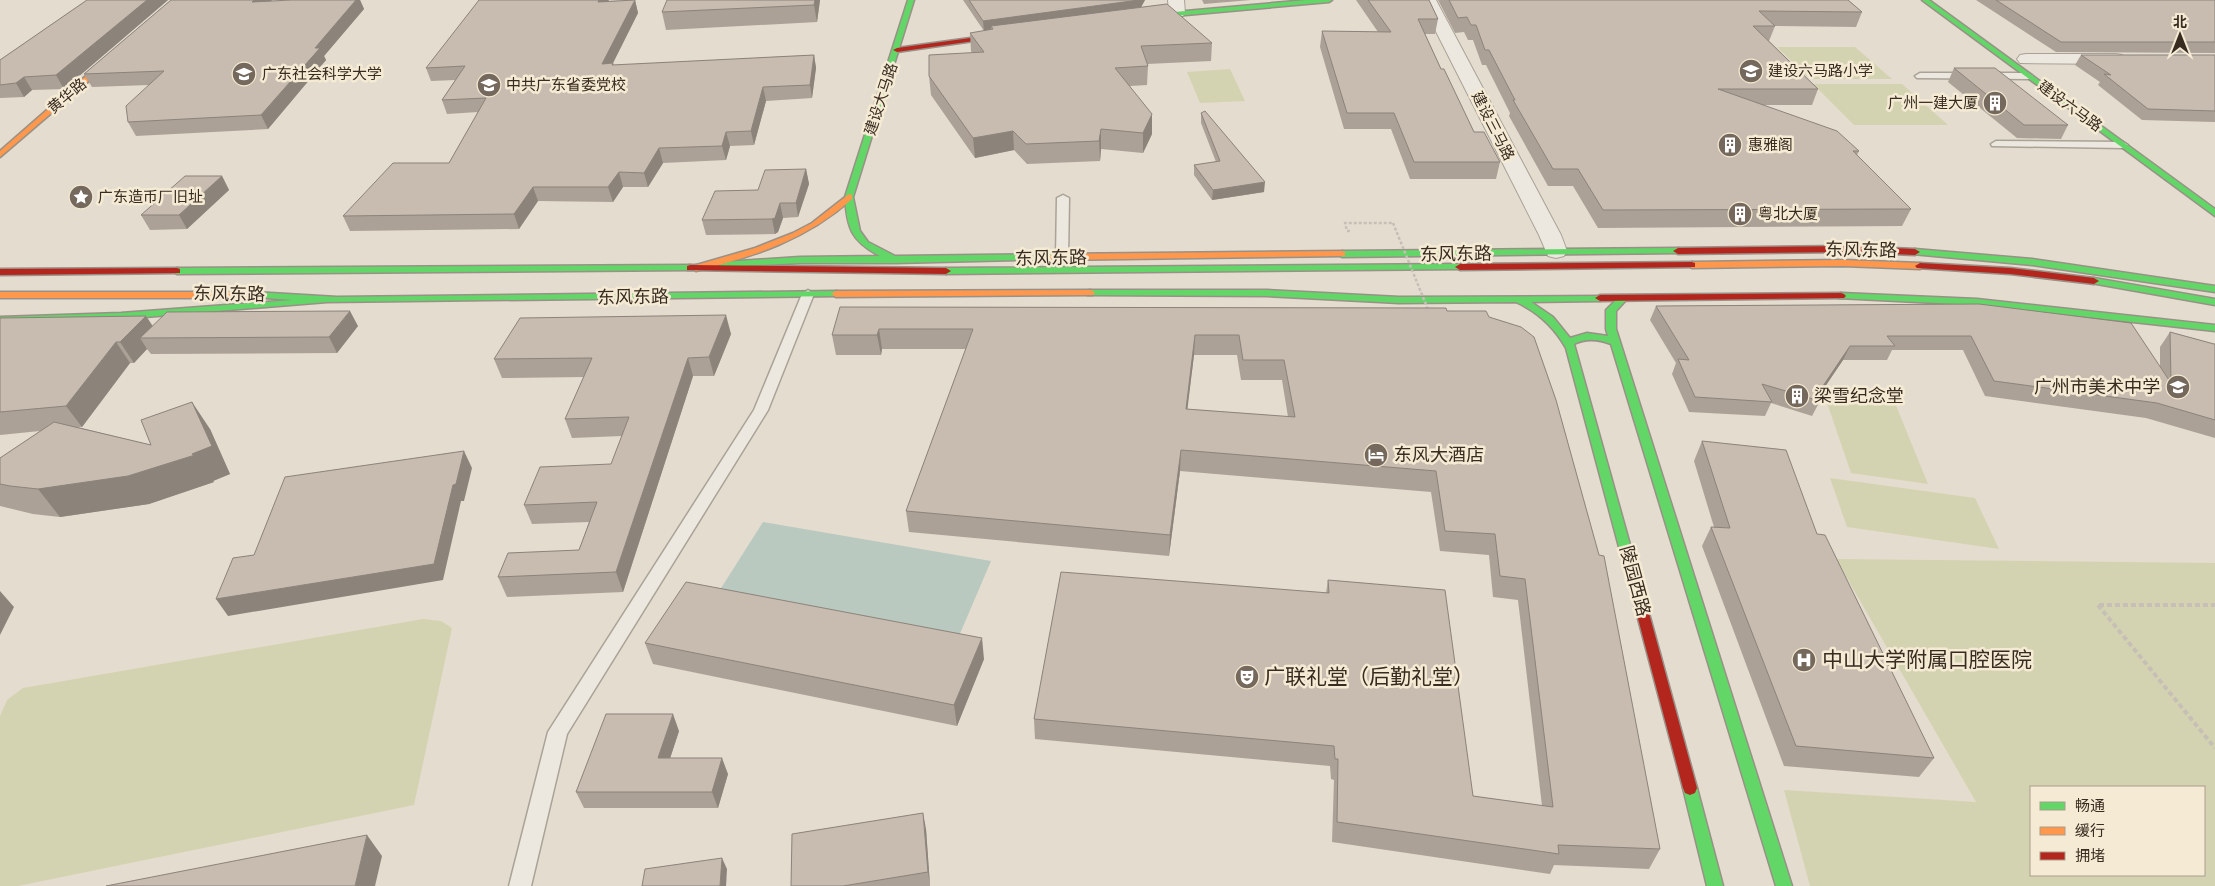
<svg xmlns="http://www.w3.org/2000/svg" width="2215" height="886" font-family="Literata,'Noto Sans SC',serif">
<rect width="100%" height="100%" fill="#e4dcce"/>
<g fill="#d4d3b1" fill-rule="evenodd">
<polygon points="1777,47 1855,47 1892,79 1810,79"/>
<polygon points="1230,69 1245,101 1200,103 1187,72"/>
<polygon points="1813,84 1902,84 1948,125 1854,125"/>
<polygon points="1824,394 1895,403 1928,484 1851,473"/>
<polygon points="1830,478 1975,498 1999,549 1847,527"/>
<path d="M1836,559l379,4v323h-405l-26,-96 192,12zM2031,787h173v88h-173z"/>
<polygon points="423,619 441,621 452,628 414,805 18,886 0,886 0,716 7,700 23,688"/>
</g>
<polygon fill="#b9c9bf" points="763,522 991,561 959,636 718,593"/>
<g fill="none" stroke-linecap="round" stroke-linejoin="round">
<g stroke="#a9a297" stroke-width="3">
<g id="lane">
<polygon points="1920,73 2028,73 2033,76 2028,79 1917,78 1915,76"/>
<polygon points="1996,141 2123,142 2128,145 2123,148 1992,146 1991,144"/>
<polygon points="1063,195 1069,198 1068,258 1062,262 1056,258 1057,198"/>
<polygon points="808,290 814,294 768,410 567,734 531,886 509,886 548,732 754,410 802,294"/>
</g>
</g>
<g stroke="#a9a297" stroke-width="2">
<g id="street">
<polygon points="1168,0 1184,0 1185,13 1183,16 1171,16 1169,13"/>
<polygon points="1420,0 1436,0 1561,235 1567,251 1564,256 1556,258 1548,256 1539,235"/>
<polygon points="2026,54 2116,54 2122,55 2125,59 2122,63 2116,64 2020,63 2017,59 2020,55"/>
</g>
</g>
<g stroke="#999187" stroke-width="3">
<g id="fast">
<path d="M908,0h6l-61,197 7,34 8,11 27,14 158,-2 3,1v4l-160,4h-96l-79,4 -2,-2 5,-3 76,-5 80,-1c-29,-15 -33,-28 -35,-59z"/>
<polygon points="1307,0 1332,0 1329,2 1141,19 1138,17 1141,15"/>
<polygon points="1922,0 1929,0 2215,209 2215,216"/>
<polygon points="1678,248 1681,249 1681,253 1342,257 1337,254 1342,251"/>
<polygon points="1915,249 2032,259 2215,286 2215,292 2032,265 1912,254 1912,250"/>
<polygon points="1460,264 1465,267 1463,269 946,274 941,271 946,268"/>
<polygon points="690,265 693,266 693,270 177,274 172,271 177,268"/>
<polygon points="2094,278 2215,299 2215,305 2091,283 2091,279"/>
<path d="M1090,290h177l132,7 204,-1 2,2 -5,3 -69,1 22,15 17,21 17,-5 21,3 -2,-7v-19l14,-14h6l2,2 -12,13v18l176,557h-16l-165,-542c-13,-5 -25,-6 -37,0l65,233 -2,3h-8l-2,-3 -61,-229c-12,-21 -28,-36 -50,-46l-117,1 -132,-7 -180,-1 -2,-2 2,-2z"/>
<polygon points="836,291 839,292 841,294 839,296 327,302 121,319 0,323 0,317 121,313 293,300 251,297 249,295 251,293 254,292 337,297"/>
<polygon points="1841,293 1977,299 2215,325 2215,331 1977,305 1838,298 1836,296 1838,294"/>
<polygon points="1690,781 1695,783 1697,788 1723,886 1707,886 1683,788 1685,783"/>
</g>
</g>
<g stroke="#999187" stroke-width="3">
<g id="slow">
<polygon points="111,54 118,56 0,157 0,151"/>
<path d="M849,194l3,1v4c-46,41 -97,57 -156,72l-5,-3 2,-2 62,-18 38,-15 19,-10z"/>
<polygon points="1342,251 1345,252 1345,256 1053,260 1048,257 1053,254"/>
<polygon points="1843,260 1920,263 1925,266 1920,269 1843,266 1692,268 1687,265 1692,262"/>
<polygon points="1090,290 1093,291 1095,293 1093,295 836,297 831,294 836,291"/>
<polygon points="0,292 254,292 259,295 254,298 0,298"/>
</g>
</g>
<g stroke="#999187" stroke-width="3">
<g id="jam">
<polygon points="1007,33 1009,34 1009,36 897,52 893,50 897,48"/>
<polygon points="1847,246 1915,249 1920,252 1915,255 1847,252 1678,254 1673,251 1678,248"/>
<polygon points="1692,262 1695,263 1695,267 1460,270 1455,267 1460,264"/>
<polygon points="1920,263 2010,268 2094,278 2099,281 2094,284 2010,274 1917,268 1915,266"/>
<polygon points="690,265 946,268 951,271 946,274 687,270 687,266"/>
<polygon points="177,268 180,269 180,273 0,275 0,269"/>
<polygon points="1841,293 1844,294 1846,296 1844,298 1600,301 1595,298 1600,295"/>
<polygon points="1633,572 1637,574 1639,577 1697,788 1695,793 1690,795 1685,793 1683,788 1627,577 1629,574"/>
</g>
</g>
<polyline stroke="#c5bfb6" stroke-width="2.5" stroke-dasharray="3 2" stroke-linecap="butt" points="1350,231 1347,231 1345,223 1393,223"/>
<g stroke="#c5bfb6" stroke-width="4" stroke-dasharray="5 3" stroke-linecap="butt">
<polyline points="2098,605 2215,748"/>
<polyline points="2099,605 2215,605"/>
</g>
<use href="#lane" fill="#ece8df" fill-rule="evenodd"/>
<use href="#street" fill="#ece8df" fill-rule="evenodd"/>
<use href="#fast" fill="#63d668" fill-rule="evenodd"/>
<use href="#slow" fill="#ff974d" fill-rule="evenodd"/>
<use href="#jam" fill="#b3261e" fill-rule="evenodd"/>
<polyline stroke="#c5bfb6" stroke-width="2.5" stroke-dasharray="3 2" stroke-linecap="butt" points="1393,223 1429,312"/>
</g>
<g fill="#aca196" fill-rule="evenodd">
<polygon points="87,0 168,0 64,89 32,90 24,97 0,98 0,60"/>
<polygon points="171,0 272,0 271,1 291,0 360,0 364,9 324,56 326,60 268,129 136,136 128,122 149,85 92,87 84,74"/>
<polygon points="635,0 638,13 613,63 614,65 814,55 816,68 812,98 766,101 754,145 730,146 726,160 663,163 648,187 623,187 613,202 538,201 519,229 350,231 343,216 449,163 478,112 447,114 442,100 455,80 431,81 426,68 608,1"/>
<polygon points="820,0 817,22 666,30 662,12"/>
<polygon points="963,0 1145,0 1141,7 1212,43 1211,61 1147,64 1148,66 1147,85 1130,86 1152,134 1143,153 1101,149 1100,161 1027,164 1014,150 975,158 931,95 929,76 972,53 971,51 970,33 984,31"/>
<polygon points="1202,0 1251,0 1204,4"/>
<polygon points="1356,0 1429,0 1438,19 1435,34 1425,34 1441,69 1474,132 1500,162 1496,179 1410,179 1391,129 1344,129 1320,47 1322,31 1378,32"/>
<polygon points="1438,0 1848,0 1862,12 1856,27 1775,26 1769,41 1818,89 1812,105 1763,105 1859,151 1857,155 1911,209 1902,226 1598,228 1573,186 1548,186 1509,116 1510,113 1486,65 1482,65 1473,40 1468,40 1464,32 1455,33"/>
<polygon points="1976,0 2215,0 2215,53 2056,52"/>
<polygon points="2081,55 2215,55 2215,122 2142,120 2098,85 2100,82 2075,65"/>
<polygon points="1954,68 2068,125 2061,139 2017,138 1948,82"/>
<polygon points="1201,113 1264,192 1212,200 1194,175 1194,165 1216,162 1201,123"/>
<polygon points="806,169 809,184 798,217 783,218 778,232 775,234 706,235 702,220 758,190"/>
<polygon points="222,176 229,190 187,229 150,230 141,215"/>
<polygon points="1979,304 2160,367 2160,347 2170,332 2214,344 2215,344 2215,438 2146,418 1985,396 1963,350 1892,350 1887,360 1843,360 1820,394 1820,401 1812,416 1771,403 1765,416 1689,412 1672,374 1676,363 1650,320 1656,306"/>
<path d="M840,307l606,1 214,541 -11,20 -95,-4 -4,9 -218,-32 2,-62 -3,-1 -1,-13 -295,-27 -1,-20 292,-126 2,-13 145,216 69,10 -24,-206 -25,-3 -4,-42 -49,-4 -9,-59 -251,-21 -11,85 -260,-24 -3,-21 60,-162h-84l-1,6h-45l-4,-20zM1194,355h43l4,25h41l6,37 -101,-8z"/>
<polygon points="146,316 153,326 358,326 337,353 151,354 147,349 134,363 130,363 82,427 77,427 151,445 210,429 230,474 213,481 214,482 149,504 60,517 33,514 0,506 0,458 40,431 0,435 0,318"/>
<polygon points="731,334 714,376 693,376 623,592 507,597 498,577 579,550 589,522 532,524 524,505 611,464 622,436 572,438 565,419 584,377 502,378 494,359"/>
<polygon points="1702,441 1817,534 1934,758 1919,777 1784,766 1702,546 1711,527 1714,527 1694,461"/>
<polygon points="645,643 984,659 957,726 653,664"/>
<polygon points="679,731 670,758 728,774 718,808 584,808 576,792"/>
<polygon points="926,829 930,886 791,886"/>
</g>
<g fill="#8c837a">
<polygon points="147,0 168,0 64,89 56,75"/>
<polygon points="254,0 272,0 257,14 252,2"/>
<polygon points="356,0 360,0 364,9 324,56 326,60 268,129 261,115 315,48"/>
<polygon points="599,0 609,0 602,14 598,2"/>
<polygon points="635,0 638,13 606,77 602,64"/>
<polygon points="815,0 820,0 817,22 814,5"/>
<polygon points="1139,0 1145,0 1139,11 991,26 991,30 984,31 983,21"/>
<polygon points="814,55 816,68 812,98 810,85"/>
<polygon points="24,77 32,90 24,97 16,83"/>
<polygon points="763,87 766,101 754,145 751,131"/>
<polygon points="1152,114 1152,134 1143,153 1143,133"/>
<polygon points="1101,129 1101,149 1100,161 1099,141"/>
<polygon points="1013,131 1014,150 975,158 973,138"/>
<polygon points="726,132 730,146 726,160 722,146"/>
<polygon points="659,148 663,163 648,187 644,173"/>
<polygon points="806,169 809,184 798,217 796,203"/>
<polygon points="619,172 623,187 613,202 608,187"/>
<polygon points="222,176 229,190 187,229 179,215"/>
<polygon points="1265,182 1264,192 1212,200 1213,190"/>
<polygon points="533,187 538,201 519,229 514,214"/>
<polygon points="780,203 783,218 778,232 775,234 772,219"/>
<polygon points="350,311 358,326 337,353 329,337"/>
<polygon points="726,315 731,334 714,376 709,357"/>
<polygon points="146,316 159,337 140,338 147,349 134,363 120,342"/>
<polygon points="879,329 882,349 881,355 877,335"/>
<polygon points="1195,335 1194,355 1185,429 1186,409"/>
<polygon points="116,342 130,363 82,427 66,406"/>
<polygon points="1850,346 1843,360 1816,400 1821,389"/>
<polygon points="688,358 693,376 623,592 616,572"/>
<polygon points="192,402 210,429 230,474 213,481 214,482 149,504 60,517 38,489 193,456"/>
<polygon points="1181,450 1180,471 1169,556 1170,535"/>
<polygon points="464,451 472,468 464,501 461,501 443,580 228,616 216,599 453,485"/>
<polygon points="0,591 14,607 0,635"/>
<polygon points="982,638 984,659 957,726 954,705"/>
<polygon points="673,714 679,731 665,774 658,758"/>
<polygon points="722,758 728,774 718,808 712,792"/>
<polygon points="923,813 926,829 930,886 928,872"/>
<polygon points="367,835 382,856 375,886 355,886"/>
<polygon points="722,858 727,869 726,886 720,886"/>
</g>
<g fill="#c8bbaf" stroke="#8c837a" fill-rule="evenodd">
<polygon points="87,0 147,0 56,75 24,77 16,83 0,85 0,60"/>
<polygon points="171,0 254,0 252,2 291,0 356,0 315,48 320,48 261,115 128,122 126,106 164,71 84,74"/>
<polygon points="479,0 599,0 598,2 635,0 602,64 613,63 612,65 814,55 810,85 763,87 751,131 726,132 722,146 659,148 644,173 619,172 608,187 533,187 514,214 343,216 393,163 449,163 486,98 442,100 465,66 426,68"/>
<polygon points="667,0 815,0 814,5 662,12"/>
<polygon points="969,0 1139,0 983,21"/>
<polygon points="1368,0 1429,0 1438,19 1418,19 1441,69 1444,69 1474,132 1484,132 1500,162 1414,162 1394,113 1347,113 1322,31 1391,32"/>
<polygon points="1449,0 1848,0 1862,12 1759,11 1775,26 1753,26 1818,89 1718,89 1837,131 1859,151 1853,151 1911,209 1603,210 1578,169 1553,169 1513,100 1515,100 1489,50 1485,50 1476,25 1471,25 1467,17 1458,18"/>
<polygon points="1996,0 2215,0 2215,42 2061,42"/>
<polygon points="1167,4 1212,43 1141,46 1148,66 1115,68 1152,114 1143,133 1101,129 1099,141 1026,144 1013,131 973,138 929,76 929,55 984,52 970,33 993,29 991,26"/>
<polygon points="2081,55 2215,55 2215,111 2148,109 2104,74 2111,75"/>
<polygon points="1954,68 1995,68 2068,125 2024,125"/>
<polygon points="1205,111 1265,182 1213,190 1194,165 1220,161 1201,113"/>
<polygon points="806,169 796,203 780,203 775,218 772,219 702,220 715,191 758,190 765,170"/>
<polygon points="185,176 222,176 179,215 141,215"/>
<polygon points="1979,304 2131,323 2171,383 2170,332 2214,344 2215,344 2215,420 2157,403 1994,381 1971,336 1887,336 1895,346 1850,346 1821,389 1820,401 1762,384 1772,402 1695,397 1678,359 1689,360 1656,306"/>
<path d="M840,307l606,1 1,3h39l3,6 32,10 13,10 22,63 43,155 5,1 56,293 -102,-4 1,9 -222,-32 1,-63h-3l-1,-13 -300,-27 27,-147 268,21 -1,-13 117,10 28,206 80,11 -28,-228 -25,-3 -5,-42 -50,-3 -9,-60 -255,-21 -11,85 -264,-24 67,-182h-94l-2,6h-45zM1195,335h44l4,25h41l11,57 -109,-8z"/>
<polygon points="350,311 329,337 140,338 167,312"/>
<polygon points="726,315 709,357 688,358 616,572 498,577 508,553 579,550 597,502 524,505 540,467 611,464 629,417 565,419 592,358 494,359 520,318"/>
<polygon points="146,316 120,342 116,342 66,406 0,412 0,318"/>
<polygon points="192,402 212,446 192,454 195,455 128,476 38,489 10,486 0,484 0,458 54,422 151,445 141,420"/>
<polygon points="1702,441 1786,450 1817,534 1825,535 1934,758 1796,746 1711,527 1730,528"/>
<polygon points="464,451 456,484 453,485 434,564 216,599 233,558 254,555 285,477"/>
<polygon points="686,582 982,638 954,705 645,643"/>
<polygon points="606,714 673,714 658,758 722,758 712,792 576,792"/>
<polygon points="923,813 928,872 843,886 791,886 792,834"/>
<polygon points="367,835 355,886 106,886"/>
<polygon points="722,858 720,886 642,886 645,869"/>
</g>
<defs>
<g id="school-disc" transform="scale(1.25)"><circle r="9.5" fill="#74695c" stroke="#f5ebd4"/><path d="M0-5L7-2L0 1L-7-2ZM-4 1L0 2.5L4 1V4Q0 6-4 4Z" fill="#fff"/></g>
<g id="university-disc" transform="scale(1.25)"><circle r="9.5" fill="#74695c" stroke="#f5ebd4"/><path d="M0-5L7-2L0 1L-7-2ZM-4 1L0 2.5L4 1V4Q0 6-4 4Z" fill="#fff"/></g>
<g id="building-disc" transform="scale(1.25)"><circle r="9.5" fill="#74695c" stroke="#f5ebd4"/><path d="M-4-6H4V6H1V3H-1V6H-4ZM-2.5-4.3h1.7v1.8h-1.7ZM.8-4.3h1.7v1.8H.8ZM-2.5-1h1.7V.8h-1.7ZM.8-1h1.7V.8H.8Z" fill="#fff"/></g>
<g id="sight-disc" transform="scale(1.25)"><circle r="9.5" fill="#74695c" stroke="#f5ebd4"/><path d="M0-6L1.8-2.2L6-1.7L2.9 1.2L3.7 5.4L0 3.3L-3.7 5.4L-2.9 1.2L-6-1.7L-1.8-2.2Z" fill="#fff"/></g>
<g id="hotel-disc" transform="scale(1.25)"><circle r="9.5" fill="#74695c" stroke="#f5ebd4"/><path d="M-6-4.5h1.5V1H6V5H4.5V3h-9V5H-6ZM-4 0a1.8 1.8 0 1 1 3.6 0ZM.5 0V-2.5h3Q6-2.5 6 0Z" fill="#fff"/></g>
<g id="hospital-disc" transform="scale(1.25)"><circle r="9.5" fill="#74695c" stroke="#f5ebd4"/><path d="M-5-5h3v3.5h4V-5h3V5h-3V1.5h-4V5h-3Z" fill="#fff"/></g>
<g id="theatre-disc" transform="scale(1.25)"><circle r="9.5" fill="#74695c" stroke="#f5ebd4"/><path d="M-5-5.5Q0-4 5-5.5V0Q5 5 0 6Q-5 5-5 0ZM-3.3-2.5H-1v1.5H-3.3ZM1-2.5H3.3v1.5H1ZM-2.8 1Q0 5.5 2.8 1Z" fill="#fff"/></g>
</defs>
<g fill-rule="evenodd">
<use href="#school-disc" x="1751" y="71"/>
<use href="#university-disc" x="244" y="74"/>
<use href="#university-disc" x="489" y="85"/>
<use href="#building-disc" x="1995" y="103"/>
<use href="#building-disc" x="1730" y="145"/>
<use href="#sight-disc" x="81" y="197"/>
<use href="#building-disc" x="1740" y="214"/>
<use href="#school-disc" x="2178" y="387"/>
<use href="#building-disc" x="1797" y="396"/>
<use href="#hotel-disc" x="1376" y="455"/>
<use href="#hospital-disc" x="1804" y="660"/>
<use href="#theatre-disc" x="1247" y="677"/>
</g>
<g text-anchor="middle" stroke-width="5" stroke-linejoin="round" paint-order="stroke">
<g font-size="15" fill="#382b1f" stroke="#f5ebd4" text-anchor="start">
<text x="1768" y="76">建设六马路小学</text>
<text x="262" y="79">广东社会科学大学</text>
<text x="506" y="90">中共广东省委党校</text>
<text x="1978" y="108" text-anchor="end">广州一建大厦</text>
<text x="1748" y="150">惠雅阁</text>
<text x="98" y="202">广东造币厂旧址</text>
<text x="1758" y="219">粤北大厦</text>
</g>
<g font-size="15" fill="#382b1f" stroke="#f5ebd4">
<text transform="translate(67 96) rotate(-40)" y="5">黄华路</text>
<text transform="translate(881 99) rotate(-72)" y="5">建设大马路</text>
<text transform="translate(2070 106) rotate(36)" y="5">建设六马路</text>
<text transform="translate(1493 126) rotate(63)" y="5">建设三马路</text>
</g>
<g font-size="18" fill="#382b1f" stroke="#f5ebd4">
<text transform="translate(1861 250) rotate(1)" y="6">东风东路</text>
<text transform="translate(1456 254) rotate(-1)" y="6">东风东路</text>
<text transform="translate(1051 258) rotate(-1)" y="6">东风东路</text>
<text transform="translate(229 294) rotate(1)" y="6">东风东路</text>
<text transform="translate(633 297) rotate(-1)" y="6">东风东路</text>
<text transform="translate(1635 581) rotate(75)" y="6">陵园西路</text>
</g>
<g font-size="18" fill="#382b1f" stroke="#f5ebd4" text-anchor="start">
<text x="2160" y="393" text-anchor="end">广州市美术中学</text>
<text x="1814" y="402">梁雪纪念堂</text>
<text x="1394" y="461">东风大酒店</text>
</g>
<g font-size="21" fill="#382b1f" stroke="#f5ebd4" text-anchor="start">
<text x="1822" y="667">中山大学附属口腔医院</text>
<text x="1264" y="684">广联礼堂（后勤礼堂）</text>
</g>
</g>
<rect x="2030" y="786" width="175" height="90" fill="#f5ebd4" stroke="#a99e8c"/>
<rect x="2040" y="802" width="25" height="8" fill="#63d668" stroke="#a99e8c"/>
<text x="2075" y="811" font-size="15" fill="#382b1f">畅通</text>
<rect x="2040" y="827" width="25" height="8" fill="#ff974d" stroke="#a99e8c"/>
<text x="2075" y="836" font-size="15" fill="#382b1f">缓行</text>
<rect x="2040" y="852" width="25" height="8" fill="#b3261e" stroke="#a99e8c"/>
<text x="2075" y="861" font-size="15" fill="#382b1f">拥堵</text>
<g transform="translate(2180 35)" stroke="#f5ebd4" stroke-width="4" paint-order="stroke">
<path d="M0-4L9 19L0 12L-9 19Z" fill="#382b1f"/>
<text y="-8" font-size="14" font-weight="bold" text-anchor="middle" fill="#382b1f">北</text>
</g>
</svg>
